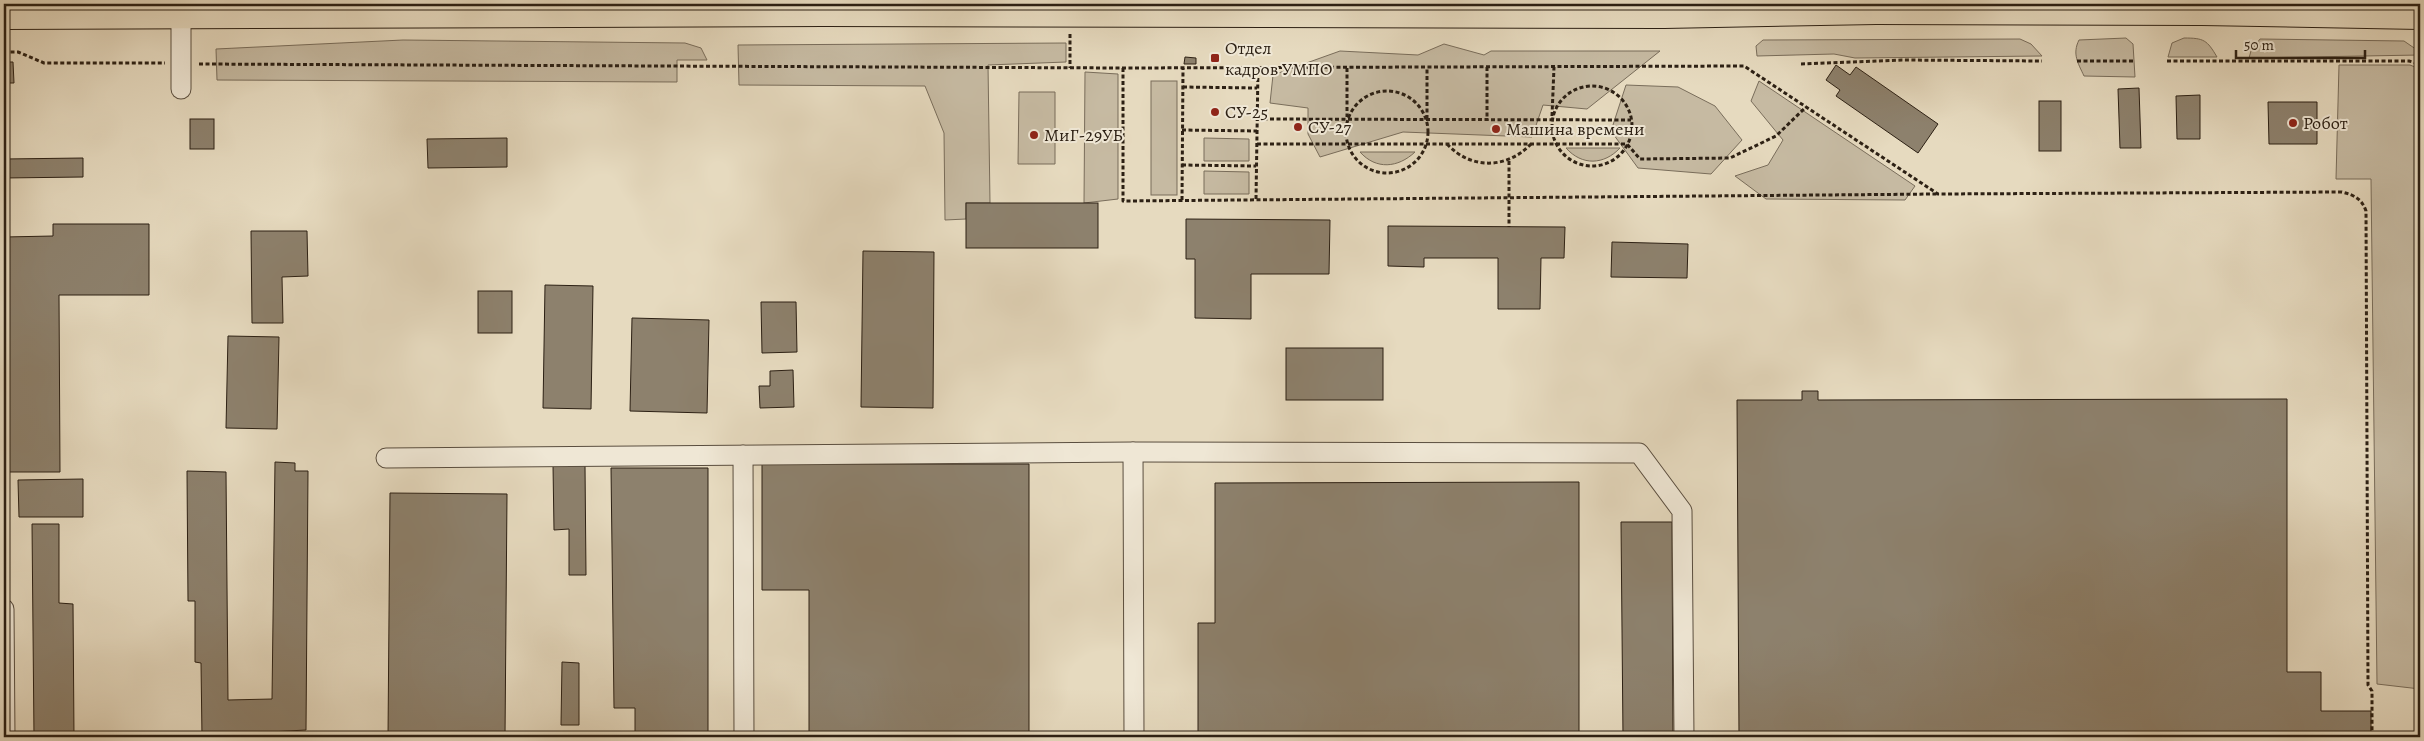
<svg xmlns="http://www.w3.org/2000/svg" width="2424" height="741" font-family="Alegreya,serif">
<rect width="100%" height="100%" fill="#e6dabf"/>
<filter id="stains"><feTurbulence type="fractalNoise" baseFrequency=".004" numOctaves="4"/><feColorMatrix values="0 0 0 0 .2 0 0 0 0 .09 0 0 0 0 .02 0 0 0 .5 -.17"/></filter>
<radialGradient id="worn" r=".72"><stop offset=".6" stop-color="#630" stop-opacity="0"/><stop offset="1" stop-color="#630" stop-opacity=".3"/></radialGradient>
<g fill="#c6baa2" stroke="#796d5b">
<path d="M2126,38l7,6 2,33 -51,-1c-6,-13 -12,-22 -5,-36z"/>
<path d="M2184,38c20,0 23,2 33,19h-49l4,-14z"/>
<polygon points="2020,39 2031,44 2042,56 1855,58 1834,54 1757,56 1756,46 1763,40"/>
<polygon points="2260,39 2404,41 2420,52 2420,55 2249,58 2251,51"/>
<polygon points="403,40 685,43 701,48 707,60 677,60 677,82 217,80 216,49"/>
<polygon points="1066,43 1066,62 988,65 990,203 966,203 966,219 945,220 944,133 925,86 739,85 738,45"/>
<polygon points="1444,44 1484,55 1491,51 1660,51 1587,109 1543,105 1532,137 1403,132 1320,157 1308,134 1308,108 1270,103 1273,75 1340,51 1418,55"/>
<polygon points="2339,65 2410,65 2420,69 2420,689 2377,684 2371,179 2336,179"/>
<polygon points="1085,72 1118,74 1118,199 1084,203"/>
<rect x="1151" y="81" width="26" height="114"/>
<polygon points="1759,81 1915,186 1905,200 1766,199 1735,176 1768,165 1783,140 1751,101"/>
<polygon points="1626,85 1678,87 1715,106 1742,140 1711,174 1638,168 1611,131"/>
<polygon points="1019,92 1055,92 1055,164 1018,164"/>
<polygon points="1204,138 1249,139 1249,161 1204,161"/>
<path d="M1566,148h54c-16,17 -38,18 -54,0z"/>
<path d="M1360,152h55c-17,16 -39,18 -55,0z"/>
<polygon points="1204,171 1249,172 1249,194 1204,194"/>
</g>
<g fill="#8d816d" stroke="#2c2014">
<polygon points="1185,57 1196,58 1196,64 1184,64"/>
<polygon points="4,62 13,62 14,83 4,83"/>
<polygon points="1836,65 1850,75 1856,67 1938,124 1918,153 1836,96 1840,90 1826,80"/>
<polygon points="2139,88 2141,148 2120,148 2118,89"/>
<polygon points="2200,95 2200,139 2177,139 2176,96"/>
<rect x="2039" y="101" width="22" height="50"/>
<polygon points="2268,102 2317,102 2317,144 2269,144"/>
<rect x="190" y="119" width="24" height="30"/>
<polygon points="507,138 507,167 428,168 427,139"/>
<polygon points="83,158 83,177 4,178 4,159"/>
<rect x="966" y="203" width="132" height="45"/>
<polygon points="1186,219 1330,220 1329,274 1251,274 1251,319 1195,318 1195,259 1186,259"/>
<polygon points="53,224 149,224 149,295 59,295 60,472 4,472 4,237 53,236"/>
<polygon points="1388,226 1565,227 1564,258 1541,258 1540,309 1498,309 1498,258 1424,258 1424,267 1388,266"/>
<polygon points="251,231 307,231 308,276 282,277 283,323 252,323"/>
<polygon points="1612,242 1688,244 1687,278 1611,277"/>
<polygon points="863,251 934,252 933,408 861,407"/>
<polygon points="545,285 593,286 591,409 543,408"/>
<rect x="478" y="291" width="34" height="42"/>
<polygon points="761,302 796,302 797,352 762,353"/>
<polygon points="632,318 709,320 707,413 630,411"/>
<polygon points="228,336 279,337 277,429 226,428"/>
<rect x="1286" y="348" width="97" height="52"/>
<polygon points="793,370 794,407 760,408 759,386 770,386 770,371"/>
<polygon points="1802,391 1818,391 1818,400 2287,399 2287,672 2321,672 2321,711 2371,711 2371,736 1739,737 1737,400 1802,400"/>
<polygon points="275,462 295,463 295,471 308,471 306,730 233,734 233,737 187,737 202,737 201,663 195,662 195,601 188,601 187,471 226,472 228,700 272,699"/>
<polygon points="762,464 1029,464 1029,737 809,737 809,590 762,590"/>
<polygon points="553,465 585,465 586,575 569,575 569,529 554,530"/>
<polygon points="611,468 708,468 708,737 635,737 635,708 614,708"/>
<polygon points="83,479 83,517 19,517 18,480"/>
<polygon points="1579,482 1579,737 1198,737 1198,623 1215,623 1215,483"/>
<polygon points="390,493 507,494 505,737 388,737"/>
<polygon points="1621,522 1672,522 1673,737 1623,737"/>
<polygon points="32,524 59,524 59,603 73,604 74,737 34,737"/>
<polygon points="562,662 579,663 579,725 561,725"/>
</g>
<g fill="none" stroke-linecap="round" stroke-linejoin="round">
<g stroke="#5a4e3f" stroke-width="21">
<g id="minor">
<polyline points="181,89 181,15"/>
<polyline points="1133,452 1134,737"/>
<polyline points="743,455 744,737"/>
<polyline points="386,458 1133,452 1639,453 1682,511 1684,737"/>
<polyline points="4,609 5,737"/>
</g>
</g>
<g stroke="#2c2014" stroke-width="26">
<polyline id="major" points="4,17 824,14 1664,16 1876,12 2202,13 2420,17"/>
</g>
<g stroke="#2c2014" stroke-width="3" stroke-dasharray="4 2.5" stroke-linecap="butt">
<polyline points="1070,34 1070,68"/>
<polyline points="4,52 18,52 44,63 165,63"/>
<polyline points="2077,61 2135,61"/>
<polyline points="2167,61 2409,61 2420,64"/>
<path d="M199,64l924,4 621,-2 194,128 404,-2c12,3 20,7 24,19l2,474 4,6v46"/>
<polyline points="1801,64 1902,60 2042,61"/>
<polyline points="1487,67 1487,121"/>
<polyline points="1123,68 1123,201 1938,194"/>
<polyline points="1347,68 1347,117"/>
<circle cx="1592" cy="126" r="40"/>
<polyline points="1183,87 1257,88"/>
<circle cx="1387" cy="132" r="41"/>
<polyline points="1552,116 1554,67"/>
<polyline points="1257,119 1631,120"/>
<polyline points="1427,119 1427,67"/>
<polyline points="1182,130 1257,131"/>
<polyline points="1257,144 1627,144 1640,159 1730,158 1776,136 1806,107"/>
<path d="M1447,144c24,26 60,25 84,0"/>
<polyline points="1509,161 1509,227"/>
<polyline points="1182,165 1256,166"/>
<polyline points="1256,199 1258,68"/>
<polyline points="1182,200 1183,68"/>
</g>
<use href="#minor" stroke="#efe7d5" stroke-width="19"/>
<use href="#major" stroke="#e6dabf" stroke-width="24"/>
</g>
<g fill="#8f2418" stroke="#efe7d5" stroke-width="2">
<rect x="1210" y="53" width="10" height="10" rx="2.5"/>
<circle cx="1215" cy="112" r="5"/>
<circle cx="2293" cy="123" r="5"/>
<circle cx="1298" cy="127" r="5"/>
<circle cx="1496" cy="129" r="5"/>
<circle cx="1034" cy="135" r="5"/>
</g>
<g text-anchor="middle" stroke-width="4" stroke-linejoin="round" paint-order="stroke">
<g font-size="18" fill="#2c2014" stroke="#efe7d5" text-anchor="start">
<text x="1225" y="54">Отдел<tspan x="1225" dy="21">кадров УМПО</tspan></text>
<text x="1225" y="118">СУ-25</text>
<text x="2303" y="129">Робот</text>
<text x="1308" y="133">СУ-27</text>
<text x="1506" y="135">Машина времени</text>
<text x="1044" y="141">МиГ-29УБ</text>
</g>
</g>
<rect width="2424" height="741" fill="none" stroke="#e6dabf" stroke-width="20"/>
<rect x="5" y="5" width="2414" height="731" fill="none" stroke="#2c2014" stroke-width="2.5"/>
<rect x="10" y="10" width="2404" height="721" fill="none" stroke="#2c2014"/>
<path d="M2236 50v8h129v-8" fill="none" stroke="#2c2014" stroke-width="2.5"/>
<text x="2244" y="50" font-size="15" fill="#2c2014" stroke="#efe7d5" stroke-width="4" paint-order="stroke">50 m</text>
<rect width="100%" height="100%" filter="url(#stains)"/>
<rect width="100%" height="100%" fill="url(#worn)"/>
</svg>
